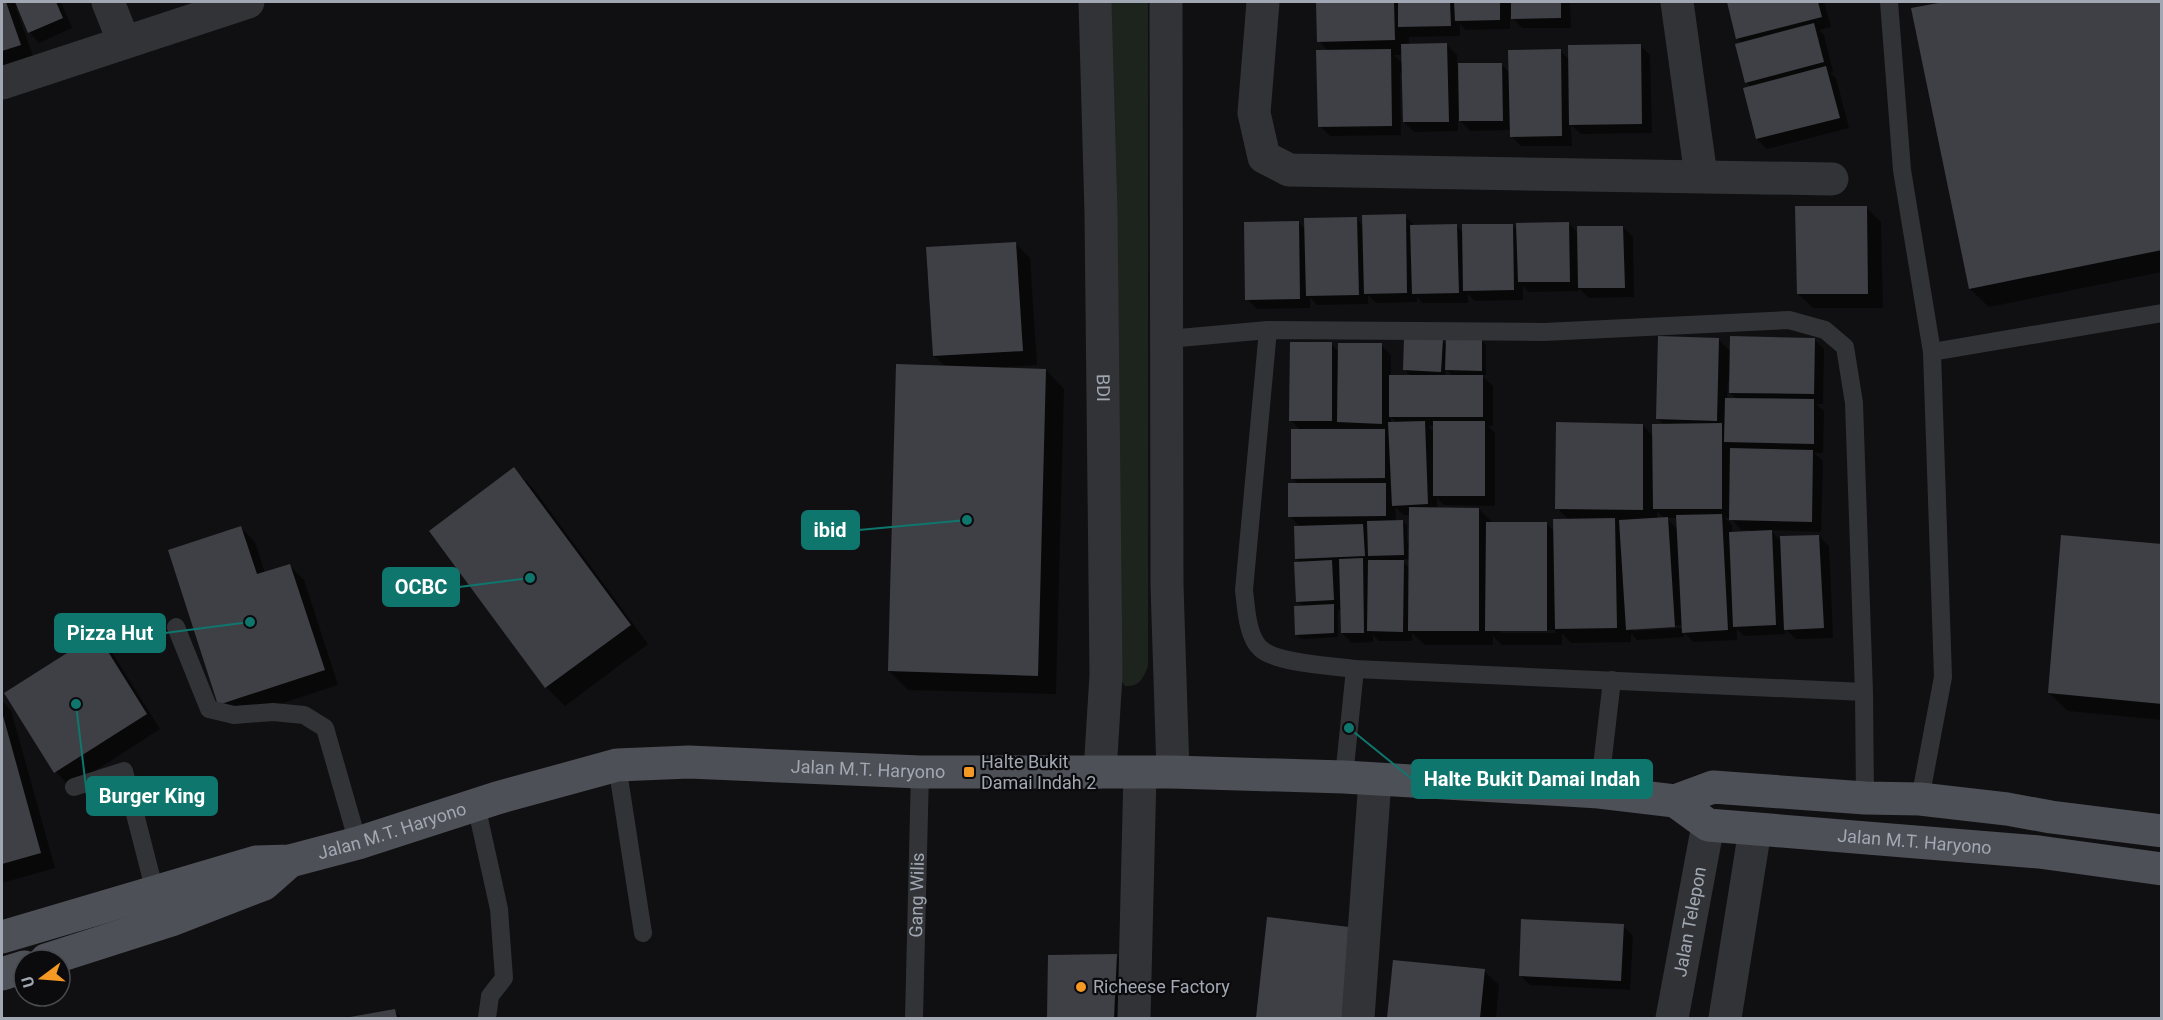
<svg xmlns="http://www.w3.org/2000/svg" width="2163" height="1020" font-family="Roboto,sans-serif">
<rect width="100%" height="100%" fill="#101012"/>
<path fill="#1c241d" d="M1110,2h38v664c-5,13 -9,21 -23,20l-8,-10z"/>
<g fill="#0007" fill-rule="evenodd">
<polygon points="2,2 15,2 18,5 17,2 61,2 72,28 39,43 30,33 19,7 16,8 34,59 2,71"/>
<path d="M1318,2h252l1,26h-49l-12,-13v14l-44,1 -6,-6v12l-51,1v8h38l10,10v10l44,-1 9,9 50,-22 10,9 70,-15 10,10 2,78 -71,1 -10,-9 1,21h-51l-10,-10v-6l-41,1 -12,-13v13l-44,1 -10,-10 -1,-49h-3l1,62 -71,1 -10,-10 9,-74 -10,-11zM1394,55h9v9z"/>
<polygon points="1728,2 1824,2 1831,27 1819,30 1824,35 1833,72 1830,73 1836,78 1849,128 1767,149 1757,139 1751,87 1746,82 1742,43 1738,39"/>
<polygon points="1952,2 2162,2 2162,272 1989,307 1970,289 1913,9"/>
<polygon points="1866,207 1881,222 1883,308 1813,308 1798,294"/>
<polygon points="1405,216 1416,227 1457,226 1463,233 1512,225 1518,231 1568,223 1578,233 1623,227 1633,237 1634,297 1589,298 1579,288 1579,291 1529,292 1523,286 1523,300 1475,301 1468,294 1468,303 1423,303 1417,297 1417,302 1376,303 1368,295 1368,304 1317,305 1310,297 1310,308 1257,309 1247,299 1298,222 1306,230 1356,218 1364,227"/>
<polygon points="1016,244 1030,258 1037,365 1007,367 1007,369 1046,370 1064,389 1056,694 908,690 889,671 946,367 934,356"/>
<path d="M1814,339l10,10 -1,55h-7l8,7 -1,42h-9l9,8 -2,71 -51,-2 12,12 37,-6 10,10 4,92 -37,1 -11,-10v5l-41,2 -7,-7v11l-44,2 -9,-10v5l-47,3 -6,-7v9l-60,1 -9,-10v12h-60l-9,-9v9h-68l-13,-12v8h-33l-6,-6v7l-21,1 -10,-10v-23h-4v27l-37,2 -5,-5 7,-27 -5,-6 3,-38 -5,-5 5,-30 -11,-12 9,-32 -6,-5 8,-48 -10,-11 40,-76 8,8 42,-7 10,10v22l20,-1 -6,-6 37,-29 5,4 34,-5 5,5v30h-5l12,11v40h-5l7,7v73l-51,-1 -7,-7v11h42l14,14 54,1 8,8 14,-12 -12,-12 86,-83 10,11 12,-11 -8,-7 62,-78 12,12zM1446,369l7,7h-8zM1728,381h3l-1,12 8,7h-11zM1391,417l6,6 -6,1zM1428,426h6v7zM1395,507l9,8h6v26h-3v-15l-5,-5 -6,1zM1657,511l8,8h-8zM1667,518h11v12zM1725,518h6l10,12h10v3h-19v-8zM1410,559v10l-9,-9zM1682,625v3l-48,3v-3zM1500,630h55v3h-55z"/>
<polygon points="514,469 533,488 648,644 565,706 546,687 431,532"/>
<polygon points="241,528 255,542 265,573 289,565 304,580 338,685 234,719 220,704"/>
<polygon points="2162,546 2162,720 2068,711 2049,693"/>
<polygon points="97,636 111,651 160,729 70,787 56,772 6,694"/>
<polygon points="2,701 11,710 55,868 2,883"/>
<polygon points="1268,919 1363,1018 1257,1018"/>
<polygon points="1623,926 1633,936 1630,990 1530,985 1520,975"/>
<polygon points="1116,955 1131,970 1129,1018 1049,1018 1049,957"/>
<polygon points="1394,962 1484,971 1499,985 1496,1018 1389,1018"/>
<polygon points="395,1011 402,1018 352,1018"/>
</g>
<g fill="#3f4045">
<polygon points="2,2 6,2 21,45 2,51"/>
<polygon points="15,2 56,2 63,18 28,33"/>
<polygon points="1316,2 1394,2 1395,40 1317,42"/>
<polygon points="1398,2 1450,2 1451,26 1398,27"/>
<polygon points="1454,2 1500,2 1500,20 1455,21"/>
<polygon points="1511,2 1561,2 1561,18 1511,19"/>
<polygon points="1727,2 1818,2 1822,17 1736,39"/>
<polygon points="1944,2 2161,2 2162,250 1969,289 1911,8"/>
<polygon points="1814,23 1824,62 1745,83 1735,44"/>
<polygon points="1447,43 1449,122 1403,122 1401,44"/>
<polygon points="1641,44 1642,124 1569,125 1568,45"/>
<polygon points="1391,49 1392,126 1318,127 1316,50"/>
<polygon points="1561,49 1562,136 1510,137 1508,50"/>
<polygon points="1458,63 1502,63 1503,121 1459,121"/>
<polygon points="1826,66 1840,118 1756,139 1743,88"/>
<polygon points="1795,206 1867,206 1868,294 1797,294"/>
<polygon points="1406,214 1407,293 1364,294 1362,215"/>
<polygon points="1357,217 1359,295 1306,296 1304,218"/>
<polygon points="1299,221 1300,299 1245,300 1244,222"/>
<polygon points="1569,222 1570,282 1518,282 1516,223"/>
<polygon points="1457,224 1459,293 1412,294 1410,225"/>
<polygon points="1462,224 1513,224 1514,290 1463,291"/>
<polygon points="1577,226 1623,226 1625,288 1578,288"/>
<polygon points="1016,242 1023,351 933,356 926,247"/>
<polygon points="1658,336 1719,338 1717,421 1656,419"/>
<polygon points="1730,336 1815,338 1814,394 1729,393"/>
<polygon points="1404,337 1443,339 1441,372 1403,370"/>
<polygon points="1446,338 1482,339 1482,371 1445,370"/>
<polygon points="1290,342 1332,342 1332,421 1289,421"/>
<polygon points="1338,343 1382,343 1382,424 1337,422"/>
<polygon points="896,364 1046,369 1038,676 888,671"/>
<rect x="1389" y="375" width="94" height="42"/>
<polygon points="1725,398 1814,399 1814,444 1724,442"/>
<polygon points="1425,421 1428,504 1392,506 1388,422"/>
<rect x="1433" y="421" width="52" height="75"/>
<polygon points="1556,422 1643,424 1643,510 1555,509"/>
<polygon points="1722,423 1722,509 1653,509 1652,424"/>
<polygon points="1291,429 1385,429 1385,478 1291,479"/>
<polygon points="1730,448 1813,450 1812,522 1729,520"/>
<polygon points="514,467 631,625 545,688 429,531"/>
<polygon points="1288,483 1386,483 1386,516 1288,517"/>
<polygon points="1409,507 1479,508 1479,631 1408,631"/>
<polygon points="1722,514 1728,630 1682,633 1676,515"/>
<polygon points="1668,517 1675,627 1626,630 1619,520"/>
<polygon points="1615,518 1617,628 1555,629 1553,519"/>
<polygon points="1403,520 1404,555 1368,556 1367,521"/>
<polygon points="1486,522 1547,522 1547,631 1485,631"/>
<polygon points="1363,524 1365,556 1295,559 1294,526"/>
<polygon points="241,526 257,574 290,564 325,670 218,705 168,550"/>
<polygon points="1772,530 1776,625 1733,627 1729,532"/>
<polygon points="1819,535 1824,628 1784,630 1780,536"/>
<polygon points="2061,535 2162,544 2162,704 2048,693"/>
<polygon points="1363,558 1364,633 1341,633 1339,559"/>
<polygon points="1332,560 1334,600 1296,602 1294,562"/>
<polygon points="1368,560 1404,560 1403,632 1367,631"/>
<polygon points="1334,604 1334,633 1295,635 1294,606"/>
<polygon points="97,634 147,714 54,773 4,693"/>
<polygon points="2,712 41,853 2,864"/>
<polygon points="1267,917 1357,928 1347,1018 1256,1018"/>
<polygon points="1521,919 1624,924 1621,981 1519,976"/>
<polygon points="1117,954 1114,1018 1047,1018 1048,955"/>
<polygon points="1393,960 1485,969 1480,1018 1387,1018"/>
<polygon points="395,1009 397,1018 350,1018 350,1017"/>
</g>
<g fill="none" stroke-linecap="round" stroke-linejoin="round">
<g stroke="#313337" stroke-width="18">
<polyline points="1889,2 1902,170 1932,352 1943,677 1920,799"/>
<polyline points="1168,339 1268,330"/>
<polyline points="1932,352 2162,313"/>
<polyline points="176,627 209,709 234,715 273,712 304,715 325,728 358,843"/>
<path d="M1864,692l-509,-23c-22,-3 -81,-6 -95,-21 -13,-12 -14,-42 -16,-58l24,-260 276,2 245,-12 36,10 20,17 9,56 10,289 1,106"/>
<polyline points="617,765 643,933"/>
<polyline points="1344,777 1355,669"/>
<polyline points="74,787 124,771 155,892"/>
<polyline points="1599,792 1612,680"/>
<polyline points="476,805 499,909 504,978 490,996 487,1018"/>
<path id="s1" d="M914,1018l6,-246"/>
</g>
<g stroke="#313337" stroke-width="33">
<polyline points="108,2 124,42"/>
<path id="s2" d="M1095,2l6,211 5,462 -6,97"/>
<polyline points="1166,2 1167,585 1173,772"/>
<polyline points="1263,2 1254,113 1264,157 1289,170 1832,179"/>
<polyline points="1677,2 1701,176"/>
<polyline points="2,83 248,2"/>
<polyline points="1134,1018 1140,773"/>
<polyline points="1358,1018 1375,780"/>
<path id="s3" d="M1672,1018l36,-193"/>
<polyline points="1725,1018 1755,830"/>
</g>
<g stroke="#4d5056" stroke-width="33">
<path id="s4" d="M1675,801l33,24 331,27 123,17"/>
<path id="s5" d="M2,937l254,-75 34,-1 68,-18 139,-45 120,-33 72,-3 231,10h253l171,5 255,15 76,9 38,-14 152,11 55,1 87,10 44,8 111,14"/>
<polyline points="46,960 171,920 264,884 290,861"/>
<polyline points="2,974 24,967"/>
</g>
</g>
<g fill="#f69824" stroke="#0b0b0d" stroke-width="2">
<rect x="963" y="766" width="12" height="12" rx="3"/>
<circle cx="1081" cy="987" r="6"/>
</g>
<g text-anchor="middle" stroke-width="4.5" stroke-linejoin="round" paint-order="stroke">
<g font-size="18" fill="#a1a8b3" stroke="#0b0b0d">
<text dy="6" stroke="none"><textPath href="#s2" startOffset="386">BDI</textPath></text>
<text dy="6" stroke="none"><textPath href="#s5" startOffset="891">Jalan M.T. Haryono</textPath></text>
<text dy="6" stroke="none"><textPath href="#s5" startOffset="405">Jalan M.T. Haryono</textPath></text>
<text dy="6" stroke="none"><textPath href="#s4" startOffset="248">Jalan M.T. Haryono</textPath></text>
<text dy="6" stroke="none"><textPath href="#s1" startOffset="123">Gang Wilis</textPath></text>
<text dy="6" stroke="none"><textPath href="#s3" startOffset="98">Jalan Telepon</textPath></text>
</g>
<g font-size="18" fill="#a1a8b3" stroke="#0b0b0d" text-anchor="start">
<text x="981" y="768">Halte Bukit<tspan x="981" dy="21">Damai Indah 2</tspan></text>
<text x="1093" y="993">Richeese Factory</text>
</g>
</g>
<path fill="none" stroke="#0f766e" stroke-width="2" d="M967 520L859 530M530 578L459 587M250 622L165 633M1349 728L1412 779M76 704L87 796"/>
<g fill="#0f766e" stroke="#0b0b0d" stroke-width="2">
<circle cx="967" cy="520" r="6"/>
<circle cx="530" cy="578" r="6"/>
<circle cx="250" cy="622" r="6"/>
<circle cx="1349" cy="728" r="6"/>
<circle cx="76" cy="704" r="6"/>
</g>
<g fill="#0f766e" stroke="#0f766e" stroke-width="2">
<rect x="802" y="511" width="57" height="38" rx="6"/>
<rect x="383" y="568" width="76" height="38" rx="6"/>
<rect x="55" y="614" width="110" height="38" rx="6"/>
<rect x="1412" y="760" width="240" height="38" rx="6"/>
<rect x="87" y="777" width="130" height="38" rx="6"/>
</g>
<g font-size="20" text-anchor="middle" font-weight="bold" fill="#fff">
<text x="830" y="537">ibid</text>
<text x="421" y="594">OCBC</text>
<text x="110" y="640">Pizza Hut</text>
<text x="1532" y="786">Halte Bukit Damai Indah</text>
<text x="152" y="803">Burger King</text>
</g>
<rect width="2163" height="1020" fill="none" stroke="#a1a8b3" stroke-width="6"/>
<g transform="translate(42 978) rotate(254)"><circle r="28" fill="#0b0b0d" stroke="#474a4f" stroke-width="1.5"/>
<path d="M0-4.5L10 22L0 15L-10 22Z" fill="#f69824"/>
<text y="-9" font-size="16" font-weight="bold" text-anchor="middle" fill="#a1a8b3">U</text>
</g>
</svg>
